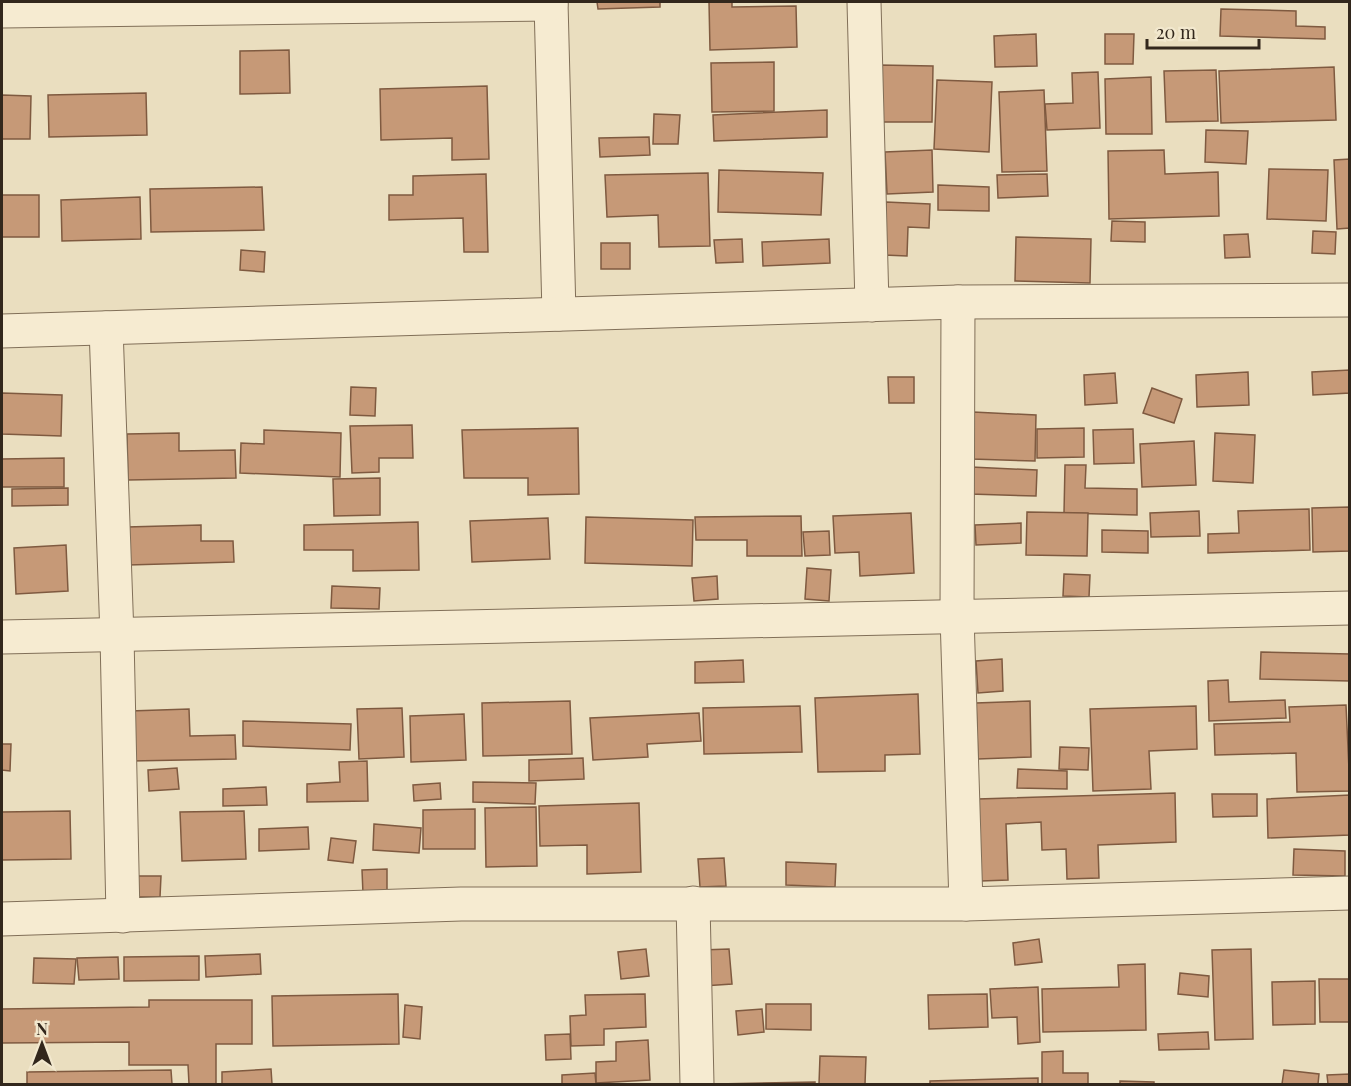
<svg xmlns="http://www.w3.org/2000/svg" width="1351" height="1086" font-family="'Playfair Display',serif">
<rect width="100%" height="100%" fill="#eadebf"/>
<g fill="#c69977" stroke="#7f5a40" stroke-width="1.5">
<polygon points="597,2 660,2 660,7 598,9"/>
<polygon points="709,2 732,2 732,7 796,6 797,47 710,50"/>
<polygon points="1221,9 1296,11 1296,26 1325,27 1325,39 1220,36"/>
<polygon points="1036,34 1037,66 995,67 994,36"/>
<polygon points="1105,34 1134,34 1133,64 1105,64"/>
<polygon points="289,50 290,93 240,94 240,51"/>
<polygon points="774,62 774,111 712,112 711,63"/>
<polygon points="879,65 933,66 932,122 878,122"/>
<polygon points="1334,67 1336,120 1221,123 1219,71"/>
<polygon points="1216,70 1218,121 1166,122 1164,71"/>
<polygon points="1098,72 1100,128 1047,130 1045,104 1073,103 1072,73"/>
<polygon points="1151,77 1152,134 1106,134 1105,79"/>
<polygon points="937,80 992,82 989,152 934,149"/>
<polygon points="487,86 489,159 452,160 452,138 381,140 380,89"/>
<polygon points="1044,90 1047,171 1002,172 999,92"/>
<polygon points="146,93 147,135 49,137 48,95"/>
<polygon points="2,95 31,96 30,139 2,139"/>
<polygon points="827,110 827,137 714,141 713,115"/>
<polygon points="654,114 680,115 678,144 653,144"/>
<polygon points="1206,130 1248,131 1246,164 1205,162"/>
<polygon points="649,137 650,155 600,157 599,138"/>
<polygon points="932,150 933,192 887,194 885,152"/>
<polygon points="1164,150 1165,174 1218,172 1219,216 1109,219 1108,151"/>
<polygon points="1350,159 1350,228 1337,229 1334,160"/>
<polygon points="1269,169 1328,170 1326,221 1267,219"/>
<polygon points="719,170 823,173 821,215 718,212"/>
<polygon points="708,173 710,246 659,247 658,215 607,217 605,175"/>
<polygon points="486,174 488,252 464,252 463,218 389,220 389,195 413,195 413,176"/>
<polygon points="1047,174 1048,196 998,198 997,175"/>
<polygon points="938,185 989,187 989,211 938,210"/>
<polygon points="262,187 264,230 151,232 150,189"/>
<rect x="2" y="195" width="37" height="42"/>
<polygon points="140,197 141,239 62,241 61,200"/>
<polygon points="886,202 930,204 929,228 908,227 907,256 884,255"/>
<polygon points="1112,221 1145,222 1145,242 1111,241"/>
<polygon points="1313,231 1336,232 1335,254 1312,253"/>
<polygon points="1248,234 1250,257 1225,258 1224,235"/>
<polygon points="1016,237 1091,239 1090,283 1015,281"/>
<polygon points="742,239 743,262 716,263 714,240"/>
<polygon points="829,239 830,263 763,266 762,242"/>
<rect x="601" y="243" width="29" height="26"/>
<polygon points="241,250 265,252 264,272 240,270"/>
<polygon points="1350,370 1350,393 1313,395 1312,372"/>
<polygon points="1248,372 1249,405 1197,407 1196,375"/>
<polygon points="1115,373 1117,403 1085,405 1084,375"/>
<polygon points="888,377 914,377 914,403 889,403"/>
<polygon points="351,387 376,388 375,416 350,415"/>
<polygon points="1152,388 1182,399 1174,423 1143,413"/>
<polygon points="2,393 62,395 61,436 2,434"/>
<polygon points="973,412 1036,415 1035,461 972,459"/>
<polygon points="412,425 413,458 379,458 379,472 352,473 350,426"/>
<polygon points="578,428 579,494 528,495 528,478 464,478 462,430"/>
<polygon points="1084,428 1084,457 1037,458 1037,429"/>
<polygon points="1133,429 1134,463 1094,464 1093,430"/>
<polygon points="264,430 341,433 340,477 240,473 241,443 264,444"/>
<polygon points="179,433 179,451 235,450 236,478 128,480 127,434"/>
<polygon points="1215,433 1255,435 1253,483 1213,481"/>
<polygon points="1194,441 1196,485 1142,487 1140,444"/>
<polygon points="64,458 64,487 2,487 2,459"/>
<polygon points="1065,465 1086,465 1085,488 1137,489 1137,515 1064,513"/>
<polygon points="971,467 1037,470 1036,496 970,494"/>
<polygon points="380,478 380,515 334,516 333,479"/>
<polygon points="68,488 68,505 12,506 12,489"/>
<polygon points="1350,507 1350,551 1313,552 1312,508"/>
<polygon points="1309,509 1310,550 1208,553 1208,534 1239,533 1238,511"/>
<polygon points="1199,511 1200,536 1151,537 1150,513"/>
<polygon points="1027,512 1088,513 1087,556 1026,555"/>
<polygon points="911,513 914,573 860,576 859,552 835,553 833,516"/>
<polygon points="801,516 802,556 747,556 747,540 696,540 695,517"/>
<polygon points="586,517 693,520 692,566 585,563"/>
<polygon points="548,518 550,559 472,562 470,521"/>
<polygon points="418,522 419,570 353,571 353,550 304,550 304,525"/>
<polygon points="1021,523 1021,543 976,545 975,525"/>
<polygon points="201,525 201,541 233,541 234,562 128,565 127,527"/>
<polygon points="1102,530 1148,531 1148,553 1102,552"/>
<polygon points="829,531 830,555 805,556 803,532"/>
<polygon points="66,545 68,591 16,594 14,548"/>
<polygon points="807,568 831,570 829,601 805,599"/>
<polygon points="1064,574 1090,575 1089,597 1063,596"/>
<polygon points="717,576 718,599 694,601 692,578"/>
<polygon points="332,586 380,588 379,609 331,608"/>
<polygon points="1261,652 1350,654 1350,681 1260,679"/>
<polygon points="1002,659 1003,691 978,693 976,661"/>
<polygon points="743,660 744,682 695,683 695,662"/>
<polygon points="1228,680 1229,702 1285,700 1286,718 1209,721 1208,681"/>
<polygon points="918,694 920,754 885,755 885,771 818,772 815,698"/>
<polygon points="570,701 572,754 483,756 482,703"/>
<polygon points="1030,701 1031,757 978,759 976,703"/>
<polygon points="1346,705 1350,791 1297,792 1296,753 1215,755 1214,724 1290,722 1289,707"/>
<polygon points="800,706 802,752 704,754 703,708"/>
<polygon points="1196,706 1197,749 1149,751 1151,789 1093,791 1090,709"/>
<polygon points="402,708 404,757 359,759 357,709"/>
<polygon points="189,709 190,736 235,735 236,759 131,761 130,711"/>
<polygon points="699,713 701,741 647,744 648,757 593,760 590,718"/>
<polygon points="464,714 466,760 411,762 410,716"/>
<polygon points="243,721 351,724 350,750 243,746"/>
<polygon points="2,744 11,744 10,771 2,770"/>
<polygon points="1060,747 1089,748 1088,770 1059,769"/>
<polygon points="583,758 584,779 529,781 529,760"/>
<polygon points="367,761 368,801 307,802 307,784 340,782 339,762"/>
<polygon points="177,768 179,789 149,791 148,770"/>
<polygon points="1018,769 1067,771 1067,789 1017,788"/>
<polygon points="473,782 536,783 535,804 473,802"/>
<polygon points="440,783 441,799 414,801 413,785"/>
<polygon points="266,787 267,805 223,806 223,789"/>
<polygon points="1175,793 1176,842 1098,845 1099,878 1067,879 1066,849 1042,850 1041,822 1006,824 1008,880 981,881 978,799"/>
<polygon points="1212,794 1257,794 1257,816 1213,817"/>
<polygon points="1350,795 1350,835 1268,838 1267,799"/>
<polygon points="639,803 641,872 587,874 587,845 540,846 539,806"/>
<polygon points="536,807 537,866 486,867 485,808"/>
<polygon points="475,809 475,849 423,849 423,810"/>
<polygon points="70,811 71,859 2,860 2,812"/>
<polygon points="244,811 246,859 182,861 180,812"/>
<polygon points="374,824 421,828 419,853 373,850"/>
<polygon points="308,827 309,849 259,851 259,829"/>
<polygon points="331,838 356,841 353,863 328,860"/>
<polygon points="1294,849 1345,851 1345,876 1293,875"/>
<polygon points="724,858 726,886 700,887 698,859"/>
<polygon points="786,862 836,864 835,887 786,885"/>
<polygon points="387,869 387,893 363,894 362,870"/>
<polygon points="135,876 161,876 160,897 135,897"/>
<polygon points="1039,939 1042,962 1015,965 1013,943"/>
<polygon points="646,949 649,976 621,979 618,952"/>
<polygon points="729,949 732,984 703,986 701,950"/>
<polygon points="1251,949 1253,1039 1215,1040 1212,950"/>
<polygon points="260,954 261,974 206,977 205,956"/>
<polygon points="199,956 199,980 124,981 124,957"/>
<polygon points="118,957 119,979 79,980 77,958"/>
<polygon points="34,958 76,959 74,984 33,983"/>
<polygon points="1145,964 1146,1030 1043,1032 1042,989 1119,987 1118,965"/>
<polygon points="1180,973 1209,976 1208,997 1178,994"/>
<polygon points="1319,979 1350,979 1350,1022 1320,1022"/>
<polygon points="1315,981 1315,1024 1273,1025 1272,982"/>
<polygon points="1038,987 1040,1042 1018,1044 1017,1017 992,1018 990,989"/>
<polygon points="398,994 399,1044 273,1046 272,996"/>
<polygon points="645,994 646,1027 604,1029 604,1045 571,1046 570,1016 586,1015 585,995"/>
<polygon points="987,994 988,1027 929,1029 928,995"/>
<polygon points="149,1000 252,1000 252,1044 216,1044 216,1084 189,1084 188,1065 129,1065 129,1042 2,1043 2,1009 149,1007"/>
<polygon points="766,1004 811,1004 811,1030 766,1029"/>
<polygon points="405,1005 422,1007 420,1039 403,1037"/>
<polygon points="762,1009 764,1032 738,1035 736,1011"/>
<polygon points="1208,1032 1209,1049 1159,1050 1158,1034"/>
<polygon points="570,1034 571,1059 546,1060 545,1035"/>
<polygon points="648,1040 650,1080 596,1083 596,1062 616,1061 616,1042"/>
<polygon points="1063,1051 1063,1073 1088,1073 1088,1084 1042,1084 1042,1052"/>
<polygon points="820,1056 866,1057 865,1084 819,1084"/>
<polygon points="271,1069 272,1084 222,1084 222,1072"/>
<polygon points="171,1070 172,1084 27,1084 27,1072"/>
<polygon points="1284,1070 1319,1074 1318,1084 1282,1084"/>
<polygon points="595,1073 596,1084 562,1084 562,1075"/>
<polygon points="1350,1074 1350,1084 1328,1084 1327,1075"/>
<polygon points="1038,1078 1038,1084 930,1084 930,1081"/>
<polygon points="1120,1081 1154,1082 1154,1084 1120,1084"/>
<polygon points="815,1082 815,1084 716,1084"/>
</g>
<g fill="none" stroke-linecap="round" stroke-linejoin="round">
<g stroke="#816f58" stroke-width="35">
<g id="street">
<polyline points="551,2 559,314"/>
<polyline points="864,2 872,305"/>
<polyline points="2,11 551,4"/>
<polyline points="958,302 957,616 966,904"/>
<polyline points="106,328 117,636 123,916"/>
<polyline points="2,331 958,302 1350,300"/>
<polyline points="2,637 1350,608"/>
<polyline points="693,903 697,1084"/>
<polyline points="2,919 461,904 966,904 1350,893"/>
</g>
</g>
<use href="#street" stroke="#f6ebd1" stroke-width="33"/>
</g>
<rect width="1351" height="1086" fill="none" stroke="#32271c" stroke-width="6"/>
<g transform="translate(42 1044)" stroke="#f2e8ce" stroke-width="4.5" paint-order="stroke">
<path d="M0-4.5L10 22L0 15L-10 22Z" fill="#32271c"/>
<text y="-9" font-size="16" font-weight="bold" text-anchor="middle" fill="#32271c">N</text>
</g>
<path d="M1147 39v9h112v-9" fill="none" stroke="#32271c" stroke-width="3"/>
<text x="1156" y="39" font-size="18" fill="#32271c" stroke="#f2e8ce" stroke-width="4.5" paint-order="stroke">20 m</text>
</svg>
